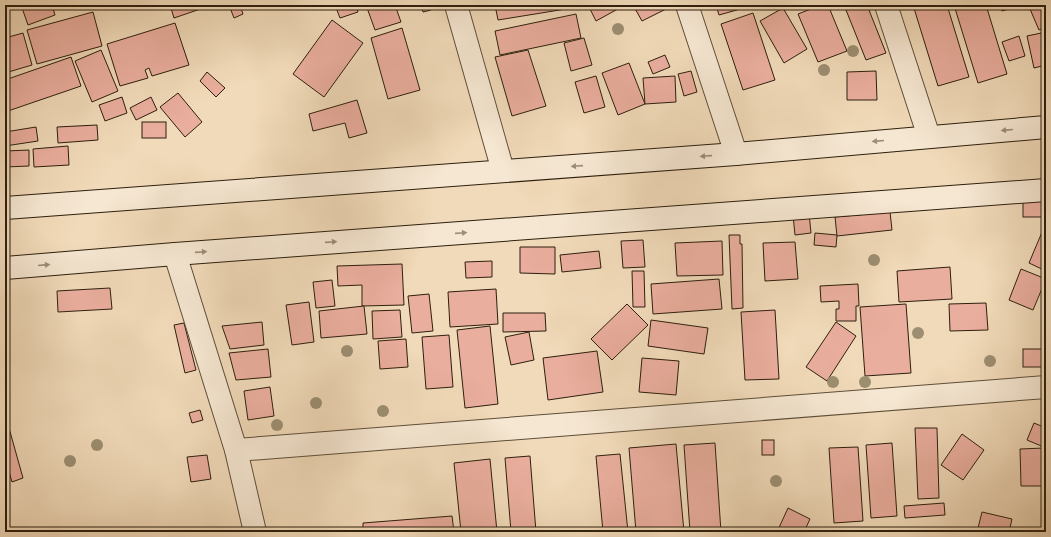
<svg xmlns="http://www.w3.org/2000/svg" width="1051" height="537" font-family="'IM FELL French Canon',serif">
<rect width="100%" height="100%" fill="#f1dab9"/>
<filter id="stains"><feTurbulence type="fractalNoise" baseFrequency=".005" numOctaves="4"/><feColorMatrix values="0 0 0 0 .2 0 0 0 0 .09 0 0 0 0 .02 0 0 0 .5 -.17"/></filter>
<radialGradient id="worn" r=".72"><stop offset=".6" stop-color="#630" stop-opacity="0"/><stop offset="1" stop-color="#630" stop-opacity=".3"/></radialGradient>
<g fill="#eaae9e" stroke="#2d1f0e">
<polygon points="21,5 52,5 55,15 28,25"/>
<polygon points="170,5 212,5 174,18"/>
<polygon points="229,5 240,5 243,14 234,18"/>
<polygon points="335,5 356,5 358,12 340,18"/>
<polygon points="366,5 395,5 401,22 375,30"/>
<polygon points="421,5 430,5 431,10 423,12"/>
<polygon points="495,5 571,5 572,8 498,20"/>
<polygon points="588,5 625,5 596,21"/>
<polygon points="633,5 667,5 668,8 642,21"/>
<polygon points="716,5 743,5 744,8 719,15"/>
<polygon points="821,5 828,5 847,51 818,62 798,14"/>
<polygon points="844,5 867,5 886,53 866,60"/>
<polygon points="913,5 947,5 969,77 938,86"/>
<polygon points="954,5 986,5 1007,74 978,83"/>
<polygon points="1000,5 1021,5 1002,11"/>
<polygon points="1041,5 1046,5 1046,27 1039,30 1030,9"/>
<polygon points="783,8 807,49 784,63 760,21"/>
<polygon points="93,12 102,46 37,64 27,30"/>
<polygon points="753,13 775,80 743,90 721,24"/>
<polygon points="576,14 581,38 500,55 495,31"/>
<polygon points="332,20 363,43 324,97 293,74"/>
<polygon points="175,23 189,65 152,76 149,68 145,70 148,78 120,86 107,44"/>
<polygon points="402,28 420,90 388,99 371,38"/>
<polygon points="1046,32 1046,65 1034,68 1027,36"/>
<polygon points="23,33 32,65 5,73 5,38"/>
<polygon points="1019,36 1025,56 1009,61 1002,42"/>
<polygon points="584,38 592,65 571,71 564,43"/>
<polygon points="101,50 118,91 92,102 75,61"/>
<polygon points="528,50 546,106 512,116 495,57"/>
<polygon points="665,55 670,67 653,74 648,62"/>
<polygon points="71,57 81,86 5,112 5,80"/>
<polygon points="629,63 645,104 618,115 602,73"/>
<polygon points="691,71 697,92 684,96 678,74"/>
<polygon points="876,71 877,100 847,100 847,72"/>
<polygon points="207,72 225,88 216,97 200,81"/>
<polygon points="596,76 605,107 584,113 575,82"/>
<polygon points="675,76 676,102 645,104 643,78"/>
<polygon points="178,93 202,122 185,137 160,107"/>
<polygon points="122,97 127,113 105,121 99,105"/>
<polygon points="151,97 157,110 136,120 130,108"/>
<polygon points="357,100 367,133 349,138 345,123 313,131 309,114"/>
<rect x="142" y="122" width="24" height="16"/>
<polygon points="97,125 98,140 58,143 57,127"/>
<polygon points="36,127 38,141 5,146 5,132"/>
<polygon points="68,146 69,165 34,167 33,149"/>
<polygon points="29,150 29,166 5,167 5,151"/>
<rect x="1023" y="200" width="23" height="17"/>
<polygon points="890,212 892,230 837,236 835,217"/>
<polygon points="809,213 811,233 795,235 793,215"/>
<polygon points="1045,225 1046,226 1046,271 1029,263"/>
<polygon points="815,233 837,235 836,247 814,245"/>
<polygon points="729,235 740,235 740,244 742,244 743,308 732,309"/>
<polygon points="643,240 645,267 623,268 621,241"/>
<polygon points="722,241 723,275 677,276 675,243"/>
<polygon points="795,242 798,279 765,281 763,243"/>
<polygon points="520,247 555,247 555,274 520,273"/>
<polygon points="599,251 601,268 562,272 560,255"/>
<polygon points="492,261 492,277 466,278 465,262"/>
<polygon points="402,264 404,305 362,306 362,285 338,286 337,266"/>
<polygon points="950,267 952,299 899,302 897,271"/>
<polygon points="1021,269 1046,279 1033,310 1009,300"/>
<polygon points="632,271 644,271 645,307 633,307"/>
<polygon points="719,279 722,309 653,314 651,284"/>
<polygon points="332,280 335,306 316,308 313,282"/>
<polygon points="858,284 859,306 856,306 856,321 836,321 836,309 839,309 839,301 821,302 820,286"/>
<polygon points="110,288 112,309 58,312 57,291"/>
<polygon points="496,289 498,324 450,327 448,292"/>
<polygon points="429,294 433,331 412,333 408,296"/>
<polygon points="309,302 314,342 292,345 286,305"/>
<polygon points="986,303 988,330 950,331 949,304"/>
<polygon points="627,304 648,325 612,360 591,339"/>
<polygon points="906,304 911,373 865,376 860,307"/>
<polygon points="364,306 367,334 321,338 319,311"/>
<polygon points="400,310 402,337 373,339 372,311"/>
<polygon points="775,310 779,379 745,380 741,312"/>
<polygon points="503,313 545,313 546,331 503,332"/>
<polygon points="651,320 708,328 704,354 648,346"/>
<polygon points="262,322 264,345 230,349 222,326"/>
<polygon points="836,322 856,336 827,381 806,367"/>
<polygon points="184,323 196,370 185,373 174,325"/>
<polygon points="490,326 498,404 465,408 457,330"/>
<polygon points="529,332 534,360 511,365 505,337"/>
<polygon points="449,335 453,387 426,389 422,337"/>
<polygon points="406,339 408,367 380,369 378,341"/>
<polygon points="268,349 271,377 236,380 229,353"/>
<rect x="1023" y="349" width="23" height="18"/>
<polygon points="597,351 603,392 548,400 543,358"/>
<polygon points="642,358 679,361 676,395 639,392"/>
<polygon points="270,387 274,416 248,420 244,391"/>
<polygon points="200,410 203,420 192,423 189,413"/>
<polygon points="7,421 23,478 12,482 5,458 5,422"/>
<polygon points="1034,423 1046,428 1046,448 1027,440"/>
<polygon points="915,428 937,428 939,498 918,499"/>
<polygon points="962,434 984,450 963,480 941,465"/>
<rect x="762" y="440" width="12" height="15"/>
<polygon points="715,443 721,532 690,532 684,445"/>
<polygon points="892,443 897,516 871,518 866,445"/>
<polygon points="676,444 684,532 636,532 629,448"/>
<polygon points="858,447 863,521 834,523 829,448"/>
<polygon points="1044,448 1045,486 1021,486 1020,449"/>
<polygon points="620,454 628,532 603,532 596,456"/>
<polygon points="207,455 211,479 191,482 187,457"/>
<polygon points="530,456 536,532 511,532 505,458"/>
<polygon points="490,459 497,532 461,532 454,463"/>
<polygon points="944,503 945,515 905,518 904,506"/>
<polygon points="788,508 810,519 804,532 777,532"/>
<polygon points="982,512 1012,519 1009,532 977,532"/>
<polygon points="452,516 454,532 363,532 363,523"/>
</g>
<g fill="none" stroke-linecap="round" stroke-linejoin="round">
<g stroke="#5e4e39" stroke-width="24">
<g id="street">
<polyline points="456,5 503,171"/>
<polyline points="687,5 736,154"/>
<polyline points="886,5 929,137"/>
<polyline points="175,254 236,450 255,532"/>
<polyline points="236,450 1046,387"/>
</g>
</g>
<g stroke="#2d1f0e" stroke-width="24">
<g id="secondary">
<polyline points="5,208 736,154 1046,127"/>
<polyline points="5,268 175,254 1046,190"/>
</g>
</g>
<use href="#street" stroke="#f6e7d2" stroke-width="22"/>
<use href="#secondary" stroke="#f6e7d2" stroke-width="22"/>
</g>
<g fill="#9c8e71">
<circle cx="618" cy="29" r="6"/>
<circle cx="853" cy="51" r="6"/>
<circle cx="824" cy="70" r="6"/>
<circle cx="874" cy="260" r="6"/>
<circle cx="918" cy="333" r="6"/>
<circle cx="347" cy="351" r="6"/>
<circle cx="990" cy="361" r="6"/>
<circle cx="833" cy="382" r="6"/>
<circle cx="865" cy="382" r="6"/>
<circle cx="316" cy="403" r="6"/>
<circle cx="383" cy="411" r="6"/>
<circle cx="277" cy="425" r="6"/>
<circle cx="97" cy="445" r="6"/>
<circle cx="70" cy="461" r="6"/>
<circle cx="776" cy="481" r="6"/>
</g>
<defs><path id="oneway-solid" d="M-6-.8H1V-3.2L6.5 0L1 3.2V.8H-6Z"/></defs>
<g fill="#9c8d7a">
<use href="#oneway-solid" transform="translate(1007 130) rotate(175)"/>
<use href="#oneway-solid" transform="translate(878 141) rotate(175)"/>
<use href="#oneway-solid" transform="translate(706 156) rotate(176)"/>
<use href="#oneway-solid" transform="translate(577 166) rotate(176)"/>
<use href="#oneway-solid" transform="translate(461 233) rotate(-4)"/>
<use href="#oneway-solid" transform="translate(331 242) rotate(-4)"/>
<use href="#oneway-solid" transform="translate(201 252) rotate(-4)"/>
<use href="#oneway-solid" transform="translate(44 265) rotate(-5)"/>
</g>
<rect width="1051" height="537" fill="none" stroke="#f1dab9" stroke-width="20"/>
<rect x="6" y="6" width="1039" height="525" fill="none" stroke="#2d1f0e" stroke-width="2"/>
<rect x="10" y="10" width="1031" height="517" fill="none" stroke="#2d1f0e"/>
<rect width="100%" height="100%" filter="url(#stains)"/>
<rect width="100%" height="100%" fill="url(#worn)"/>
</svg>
